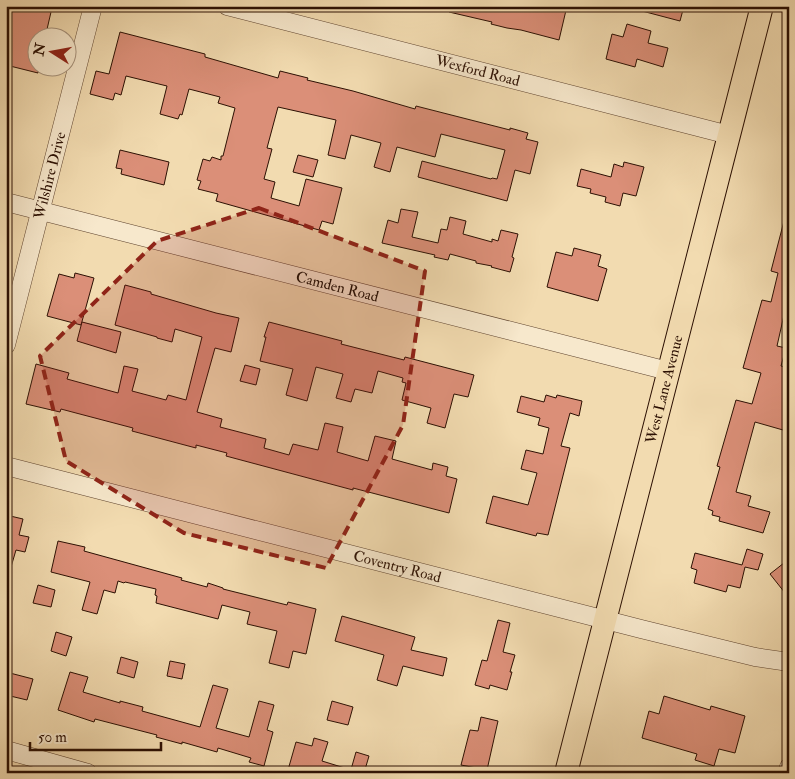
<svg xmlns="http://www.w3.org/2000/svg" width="795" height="779" font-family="'IM FELL Double Pica',serif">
<rect width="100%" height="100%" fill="#f2dbb0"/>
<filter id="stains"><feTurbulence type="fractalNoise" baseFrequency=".004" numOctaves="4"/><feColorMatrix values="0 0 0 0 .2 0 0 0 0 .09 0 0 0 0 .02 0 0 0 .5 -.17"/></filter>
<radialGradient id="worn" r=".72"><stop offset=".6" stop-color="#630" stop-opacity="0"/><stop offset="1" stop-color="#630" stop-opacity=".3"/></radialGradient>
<g fill="#db8f78" stroke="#2c1003">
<polygon points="6,6 26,6 51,12 45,38 38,38 38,73 6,65"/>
<polygon points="449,6 567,6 559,40 521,30 507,28 491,24 492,22 449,12"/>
<polygon points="643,6 684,6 680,21 642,11"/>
<polygon points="627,24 651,31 648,43 668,48 663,67 637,59 635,67 606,59 612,34 623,37"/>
<polygon points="120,32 205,54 205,57 278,78 280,71 308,78 307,80 353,91 415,109 416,106 510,130 510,128 528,133 526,139 538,142 530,174 515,170 507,201 418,177 422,161 491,179 492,178 497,179 505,150 441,134 435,157 397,147 390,172 374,167 381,143 351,135 345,159 328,155 336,120 278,107 267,148 272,149 264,179 275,182 271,198 299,206 306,179 342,188 333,224 322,221 319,230 216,201 218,194 198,189 201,181 197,180 203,159 210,161 212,157 221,160 221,156 223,156 235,108 218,103 220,97 189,89 182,115 180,114 178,119 160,114 167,86 126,76 121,95 115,93 113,100 90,94 96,71 109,74"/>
<polygon points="120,150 169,162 164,185 121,174 122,169 116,168"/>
<polygon points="298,155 318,160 313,177 293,172"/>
<polygon points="624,162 644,167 636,196 623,193 620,206 605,202 606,197 590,193 591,189 577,186 581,169 611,177 614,164 623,167"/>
<polygon points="401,209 418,212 412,237 438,243 441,229 447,230 450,217 466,221 463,234 492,242 492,239 498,241 501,230 518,234 512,257 514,258 510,272 491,267 492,266 476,263 476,261 450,254 448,260 434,257 435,255 382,243 388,220 398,223"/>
<polygon points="784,221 789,222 789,317 784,315 777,346 786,348 781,366 789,368 789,411 783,430 755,422 736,492 751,496 748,506 770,512 763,533 719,521 720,517 712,515 713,511 708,509 720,467 717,466 736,400 752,404 761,373 743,368 762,300 771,302 778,273 771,271"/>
<polygon points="574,248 601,255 598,266 607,269 598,301 547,287 556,252 572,256"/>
<polygon points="75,273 94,278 81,325 47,316 59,274 74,278"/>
<polygon points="125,285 151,292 151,294 216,313 239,318 231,352 215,348 197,412 222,419 220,427 266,439 264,448 289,455 293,444 318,450 325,423 343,427 337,452 368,461 375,436 396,441 392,459 432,470 433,463 448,467 446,476 457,479 449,513 353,488 353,490 226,456 227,453 196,445 196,448 132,431 133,428 76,413 61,409 60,412 26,404 36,364 69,373 67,379 118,393 124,366 138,369 132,391 166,400 168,395 186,400 202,337 175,329 172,342 157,338 157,337 115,325"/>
<polygon points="82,322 121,332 116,353 77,341"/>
<polygon points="269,322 342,341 341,344 404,360 405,357 474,375 468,397 454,394 445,428 427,423 431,408 402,400 406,383 402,382 403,378 378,371 372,393 355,389 351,402 336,398 343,374 316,367 307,401 286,395 293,369 260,361 266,337 264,337"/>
<polygon points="245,365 260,369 256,385 240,381"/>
<polygon points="546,395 556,398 557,395 582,401 579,416 570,413 561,446 570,448 548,535 537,533 536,536 486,523 493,496 528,505 537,473 521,469 526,450 543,454 549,428 538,425 540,418 517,412 521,396 544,402"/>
<polygon points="6,515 23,519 19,535 29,537 25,552 16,550 11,567 6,566"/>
<polygon points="58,541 85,547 84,551 182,578 181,580 207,587 208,583 223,588 223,589 287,605 288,602 316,609 306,654 293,651 289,668 269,663 277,631 247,624 250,612 222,605 218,619 156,603 157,596 155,595 156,589 125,582 124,583 118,581 115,593 104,590 97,614 82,610 90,582 51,572"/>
<polygon points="747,549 763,554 758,570 745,567 740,588 728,585 726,592 694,583 697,570 691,568 695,553 742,565"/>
<polygon points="789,559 789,598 770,574"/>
<polygon points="38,585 55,590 51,607 33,603"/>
<polygon points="342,616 415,637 411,650 447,658 443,676 403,666 397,686 377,680 384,655 335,641"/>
<polygon points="498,620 510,623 503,652 515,655 510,672 512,672 507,690 490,685 489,689 475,685 482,660 487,661"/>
<polygon points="56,632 72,637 66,656 51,651"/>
<polygon points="121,657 138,662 134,678 117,673"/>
<polygon points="170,661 185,664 182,679 167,676"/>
<polygon points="6,672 33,679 27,700 6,695"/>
<polygon points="70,672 88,677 83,692 120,703 120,701 143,707 142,711 200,727 213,685 228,689 216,728 249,737 259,701 274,705 267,730 273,732 264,766 249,762 251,758 218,748 217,752 182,742 182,744 156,737 157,735 95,719 94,722 58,710"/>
<polygon points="664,696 710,710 711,706 745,716 735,753 719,749 714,766 695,760 697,754 642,738 649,711 659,714"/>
<polygon points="332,701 353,707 348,725 327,720"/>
<polygon points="481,717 498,721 487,770 461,765 470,730 478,731"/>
<polygon points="314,738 328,742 322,761 348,769 347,773 298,773 288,770 296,742 312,746"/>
<polygon points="356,752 369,756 364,773 350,773"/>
</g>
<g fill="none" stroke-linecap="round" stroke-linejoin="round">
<g stroke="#5e432e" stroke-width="19">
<g id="minor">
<path id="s1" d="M227,6l502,129"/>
<path id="s2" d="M6,202l662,169"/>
<path id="s3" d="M6,345l87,-339"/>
<path id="s4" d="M6,466l635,163 114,28 34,5"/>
<polyline points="6,750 88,773"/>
<polyline points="787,773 789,767"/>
</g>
</g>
<g stroke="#2c1003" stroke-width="24">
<g id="major">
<path id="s5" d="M566,773l196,-767"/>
</g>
</g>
<use href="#minor" stroke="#f7e8cc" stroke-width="18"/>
<use href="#major" stroke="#f2dbb0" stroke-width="22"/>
</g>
<path fill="#8f2418" fill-opacity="0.2" stroke="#8f2418" stroke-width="4" stroke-dasharray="10 6" stroke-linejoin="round" d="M259,208l166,63 -22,154 -77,143 -142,-35 -118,-72 -26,-105 117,-115z"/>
<g text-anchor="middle" stroke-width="5" stroke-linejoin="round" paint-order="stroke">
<g font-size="15" fill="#2c1003" stroke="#f7e8cc">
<text dy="5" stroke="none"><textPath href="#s1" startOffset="259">Wexford Road</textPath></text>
<text dy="5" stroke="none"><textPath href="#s3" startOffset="175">Wilshire Drive</textPath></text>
<text dy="5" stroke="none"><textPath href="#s2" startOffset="342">Camden Road</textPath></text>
<text dy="5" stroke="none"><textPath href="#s5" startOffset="396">West Lane Avenue</textPath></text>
<text dy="5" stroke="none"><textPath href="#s4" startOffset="404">Coventry Road</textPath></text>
</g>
</g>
<rect width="795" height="779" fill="none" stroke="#f2dbb0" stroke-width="25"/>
<rect x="8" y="8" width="780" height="764" fill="none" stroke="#2c1003" stroke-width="2.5"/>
<rect x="12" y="12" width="770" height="754" fill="none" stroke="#2c1003"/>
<g transform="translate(52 52) rotate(281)"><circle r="24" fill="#f7e8cc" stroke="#a6927c"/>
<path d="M0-4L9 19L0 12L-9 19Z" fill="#8f2418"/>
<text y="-8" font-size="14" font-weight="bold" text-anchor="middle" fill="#2c1003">N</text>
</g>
<path d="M30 742v8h131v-8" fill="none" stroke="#2c1003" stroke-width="2.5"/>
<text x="38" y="742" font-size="15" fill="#2c1003" stroke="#f7e8cc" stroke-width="4" paint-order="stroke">50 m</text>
<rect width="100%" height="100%" filter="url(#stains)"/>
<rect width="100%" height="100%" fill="url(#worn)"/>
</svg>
